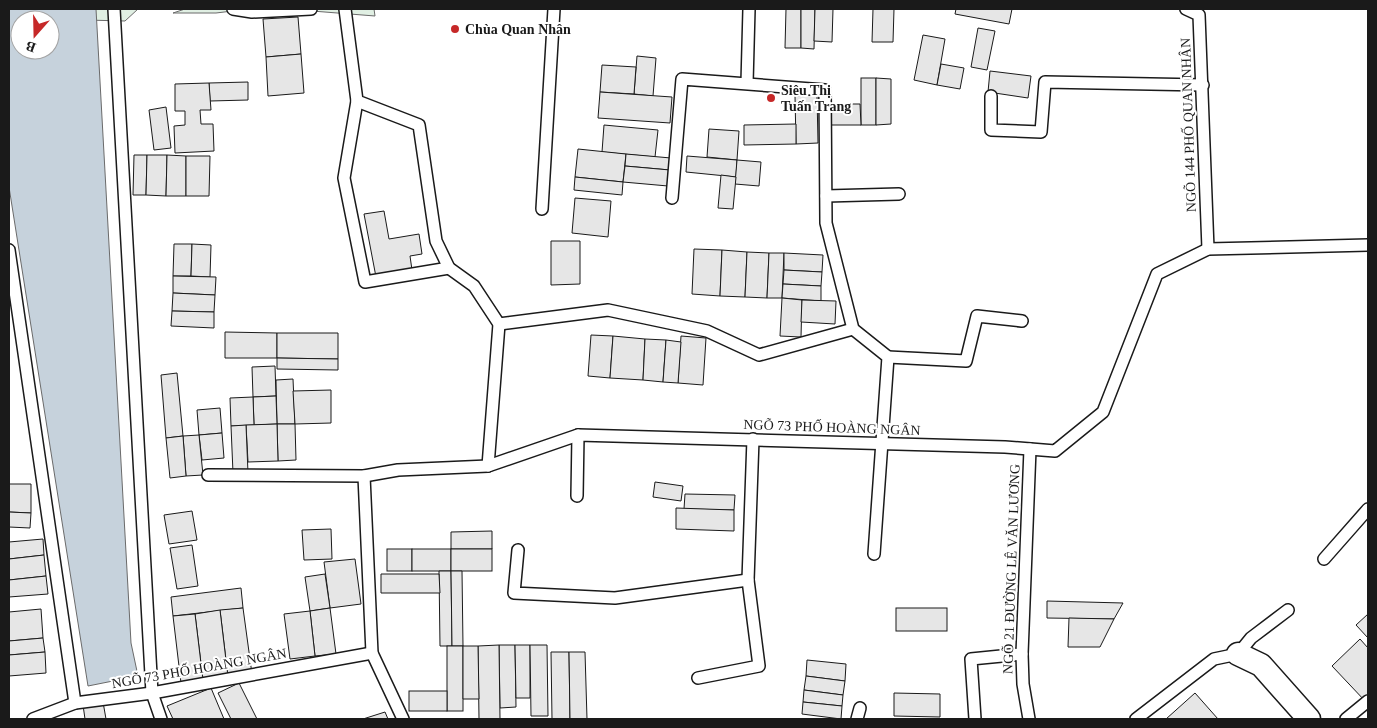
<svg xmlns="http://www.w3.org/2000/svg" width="1377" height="728" font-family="'Times New Roman',serif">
<rect width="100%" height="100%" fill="#fff"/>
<g fill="#e0efe3" stroke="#6a6a6a">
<polygon points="86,9 138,9 125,21 85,20"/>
<polygon points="185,9 249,9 216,13 173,13"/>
<polygon points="286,9 374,9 375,16 287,9"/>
</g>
<path fill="#c6d2dc" stroke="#6a6a6a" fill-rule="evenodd" d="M9,9h87l35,634 7,33 -50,10 -79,-499zM20,20h30v30h-30z"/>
<g fill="#e6e6e6" stroke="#1a1a1a">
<polygon points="786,9 801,9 801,48 785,48"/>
<polygon points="801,9 815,9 814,49 801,48"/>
<polygon points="815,9 833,9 832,42 814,41"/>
<polygon points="873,9 894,9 893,42 872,42"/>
<polygon points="956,9 1012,9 1009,24 955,14"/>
<polygon points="298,17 301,54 266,57 263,19"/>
<polygon points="978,28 995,31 987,70 971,67"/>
<polygon points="923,35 945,39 937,85 914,80"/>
<polygon points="301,54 304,93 268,96 266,57"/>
<polygon points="637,56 656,58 653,96 634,94"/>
<polygon points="941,64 964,68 960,89 937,85"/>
<polygon points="602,65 636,67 634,94 600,92"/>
<polygon points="990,71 1031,76 1028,98 988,92"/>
<rect x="861" y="78" width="15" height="47"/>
<polygon points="876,78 891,79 891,124 876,125"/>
<polygon points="248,82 248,100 210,101 209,83"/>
<polygon points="209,83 211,110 200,110 201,124 213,124 214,151 175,153 174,126 185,125 185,111 175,111 175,84"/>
<polygon points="600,92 672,97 670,123 598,118"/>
<polygon points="817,95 818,143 796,144 795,96"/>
<polygon points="828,104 860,104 861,125 828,125"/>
<polygon points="166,107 171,148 154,150 149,110"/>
<polygon points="796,124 796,144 744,145 744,125"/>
<polygon points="604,125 658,130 655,157 602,152"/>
<polygon points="709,129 739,131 737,160 707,157"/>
<polygon points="578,149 626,154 623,182 575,177"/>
<polygon points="626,154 671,158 670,170 625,166"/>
<polygon points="134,155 147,155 146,195 133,195"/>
<polygon points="147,155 167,155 166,196 146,195"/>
<polygon points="167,155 186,156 186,196 166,196"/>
<polygon points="186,156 210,156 209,196 186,196"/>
<polygon points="687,156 737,160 736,177 686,172"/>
<polygon points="737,160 761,162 759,186 735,184"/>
<polygon points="625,166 670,170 668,186 623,182"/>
<polygon points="721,175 736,177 733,209 718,208"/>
<polygon points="575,177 623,182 622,195 574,190"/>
<polygon points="575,198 611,201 608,237 572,233"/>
<polygon points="384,211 389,239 419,234 422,254 410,256 412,270 376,277 364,214"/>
<polygon points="551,241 580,241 580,284 551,285"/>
<polygon points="174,244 192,244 191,276 173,276"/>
<polygon points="192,244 211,245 210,277 191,276"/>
<polygon points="694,249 722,250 720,296 692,294"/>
<polygon points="722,250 747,252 745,297 720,296"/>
<polygon points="747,252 769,253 767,298 745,297"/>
<polygon points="769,253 784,253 782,298 767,298"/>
<polygon points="784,253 823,255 822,272 784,270"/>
<polygon points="784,270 822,272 821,286 783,284"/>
<polygon points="173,276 216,277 215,295 173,293"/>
<polygon points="783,284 821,286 821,301 782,298"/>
<polygon points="173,293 215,295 214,312 172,311"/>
<polygon points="782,298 802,300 801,337 780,336"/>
<polygon points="802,300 836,301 835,324 801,322"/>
<polygon points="172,311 214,312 214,328 171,326"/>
<polygon points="225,332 277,333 277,358 225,358"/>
<polygon points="277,333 338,333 338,359 277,358"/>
<polygon points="591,335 613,336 610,378 588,376"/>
<polygon points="613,336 645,339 643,380 610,378"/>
<polygon points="681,336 706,338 703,385 678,383"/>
<polygon points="645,339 666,340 663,382 643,380"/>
<polygon points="666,340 681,342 678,383 663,382"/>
<polygon points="277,358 338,359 338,370 277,369"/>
<polygon points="275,366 276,396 253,397 252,367"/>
<polygon points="177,373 183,436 166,438 161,375"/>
<polygon points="293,379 295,424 277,424 276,380"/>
<polygon points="331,390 331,423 295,424 293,391"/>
<polygon points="276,396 277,424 254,425 253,397"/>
<polygon points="253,397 254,425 231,426 230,398"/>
<polygon points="220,408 222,433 199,435 197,410"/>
<polygon points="277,424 295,424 296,460 278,461"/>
<polygon points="277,424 278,461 248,462 246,425"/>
<polygon points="246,425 248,473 233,473 231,426"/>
<polygon points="222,433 224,458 202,460 199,435"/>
<polygon points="199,435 203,475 186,476 183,436"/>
<polygon points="183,436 186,476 170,478 166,438"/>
<polygon points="655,482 683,486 681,501 653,497"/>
<polygon points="9,484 31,484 31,513 9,512"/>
<polygon points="685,494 735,495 734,510 684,509"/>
<polygon points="676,508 734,510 734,531 676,529"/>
<polygon points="192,511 197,540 169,544 164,515"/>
<polygon points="9,512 31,513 30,528 9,527"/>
<polygon points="331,529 332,559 304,560 302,530"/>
<polygon points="492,531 492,549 451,549 451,532"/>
<polygon points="43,539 44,555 9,559 9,542"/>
<polygon points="192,545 198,586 177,589 170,548"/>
<rect x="387" y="549" width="25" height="22"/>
<rect x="412" y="549" width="39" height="22"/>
<rect x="451" y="549" width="41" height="22"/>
<polygon points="44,555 46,576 9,580 9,559"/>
<polygon points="355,559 361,604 330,608 324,562"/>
<polygon points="439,571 451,571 452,646 440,646"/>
<polygon points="451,571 462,571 463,646 452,646"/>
<polygon points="325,574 330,608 310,611 305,577"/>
<polygon points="381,574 439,574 440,593 381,593"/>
<polygon points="46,576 48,594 9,597 9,580"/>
<polygon points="241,588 243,608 173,616 171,597"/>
<polygon points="1047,601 1123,603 1114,619 1047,618"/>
<polygon points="243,608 252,674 228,677 220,610"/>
<polygon points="330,608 336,654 315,656 310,611"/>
<rect x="896" y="608" width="51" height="23"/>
<polygon points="41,609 43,638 9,641 9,612"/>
<polygon points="220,610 228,677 203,680 195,614"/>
<polygon points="310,611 315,656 290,659 284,614"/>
<polygon points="195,614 203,680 181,683 173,616"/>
<polygon points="1368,614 1368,638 1356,625"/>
<polygon points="1069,618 1114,619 1100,647 1068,647"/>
<polygon points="43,638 45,652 9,655 9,641"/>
<polygon points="1360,639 1368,648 1368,700 1366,702 1332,666"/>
<polygon points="499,645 515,645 516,707 500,708"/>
<polygon points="499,645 500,719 479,719 478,646"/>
<polygon points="515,645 530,645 530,698 516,698"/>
<polygon points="530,645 547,645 548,716 531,716"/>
<rect x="447" y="646" width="16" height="65"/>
<polygon points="463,646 478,646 479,699 463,699"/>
<polygon points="45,652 46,673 9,676 9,655"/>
<polygon points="551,652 569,652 570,719 552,719"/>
<polygon points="569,652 585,652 587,719 570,719"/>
<polygon points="807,660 846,664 845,681 806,676"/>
<polygon points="806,676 845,681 843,695 804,690"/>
<polygon points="239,683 257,719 231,719 218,693"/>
<polygon points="211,688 224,719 173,719 167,706"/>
<polygon points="804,690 843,695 842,706 803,702"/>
<rect x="409" y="691" width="38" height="20"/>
<polygon points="894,693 940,694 940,717 894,716"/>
<polygon points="1195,693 1218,719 1166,719"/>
<polygon points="103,702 106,719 85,719 83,705"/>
<polygon points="803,702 842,706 841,719 802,714"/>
<polygon points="385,712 388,719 363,719"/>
</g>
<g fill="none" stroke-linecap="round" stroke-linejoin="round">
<g stroke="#1a1a1a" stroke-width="14">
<g id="service">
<polyline points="114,9 152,693 161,719"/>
<polyline points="233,9 252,12 311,9"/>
<polyline points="345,9 357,101 419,125 436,241 449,268 474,286 499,324 488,466"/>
<polyline points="1186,9 1199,15 1208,249"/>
<polyline points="747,83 749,9"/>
<polyline points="991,96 991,130 1041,132 1045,82 1203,85"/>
<polyline points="357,101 344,178 365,282 449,268"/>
<polyline points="826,196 899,194"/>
<polyline points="672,198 682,79 825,90 826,223 853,329 888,357 874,554"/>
<polyline points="542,209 554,9"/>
<polyline points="9,250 75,703"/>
<polyline points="499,324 608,310 707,331 759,355 853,329"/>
<polyline points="888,357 966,361 977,316 1022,321"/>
<polyline points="208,475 364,476 398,470 488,466 578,435 1005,447 1055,451 1103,412 1157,274 1208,249 1368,245"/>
<polyline points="364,476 372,653 403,719"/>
<polyline points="577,496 578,435"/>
<polyline points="518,550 514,593 615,598 748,580"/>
<polyline points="1324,559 1368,509"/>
<polyline points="698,678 759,666 748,580 753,439"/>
<polyline points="33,719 75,703 152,693 372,653"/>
<polyline points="857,719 860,708"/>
<polyline points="975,719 971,659 1022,654"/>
<polyline points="1029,719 1023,684 1022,654 1030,449"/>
<polyline points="1136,719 1214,659 1238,654 1251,638 1288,610"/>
<polyline points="1346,719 1368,701"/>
</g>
</g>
<g stroke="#1a1a1a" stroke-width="25">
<polyline id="minor" points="1238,654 1261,665 1309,719"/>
</g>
<use href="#service" stroke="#fff" stroke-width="11"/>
<use href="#minor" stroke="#fff" stroke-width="22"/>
</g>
<g fill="#c62828" stroke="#fff" stroke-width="2">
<circle cx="455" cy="29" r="5"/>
<circle cx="771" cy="98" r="5"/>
</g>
<g text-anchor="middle" stroke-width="4" stroke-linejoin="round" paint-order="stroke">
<g font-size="14" font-weight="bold" fill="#1a1a1a" stroke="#fff" text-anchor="start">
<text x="465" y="34">Chùa Quan Nhân</text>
<text x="781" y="95">Siêu Thị<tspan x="781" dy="16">Tuấn Trang</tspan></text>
</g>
<g font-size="14" fill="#1a1a1a" stroke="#fff">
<text transform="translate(1188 125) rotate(-92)" y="5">NGÕ 144 PHỐ QUAN NHÂN</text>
<text transform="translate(832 427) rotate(2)" y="5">NGÕ 73 PHỐ HOÀNG NGÂN</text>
<text transform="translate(1011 569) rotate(-88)" y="5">NGÕ 21 ĐƯỜNG LÊ VĂN LƯƠNG</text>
<text transform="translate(199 668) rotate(-10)" y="5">NGÕ 73 PHỐ HOÀNG NGÂN</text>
</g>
</g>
<rect width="1377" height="728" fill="none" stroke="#1a1a1a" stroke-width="20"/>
<g transform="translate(35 35) rotate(200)"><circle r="24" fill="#ffffff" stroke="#a3a3a3"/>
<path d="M0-4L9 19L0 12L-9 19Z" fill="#c62828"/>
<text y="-8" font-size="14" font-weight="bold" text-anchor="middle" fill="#1a1a1a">B</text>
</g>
</svg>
